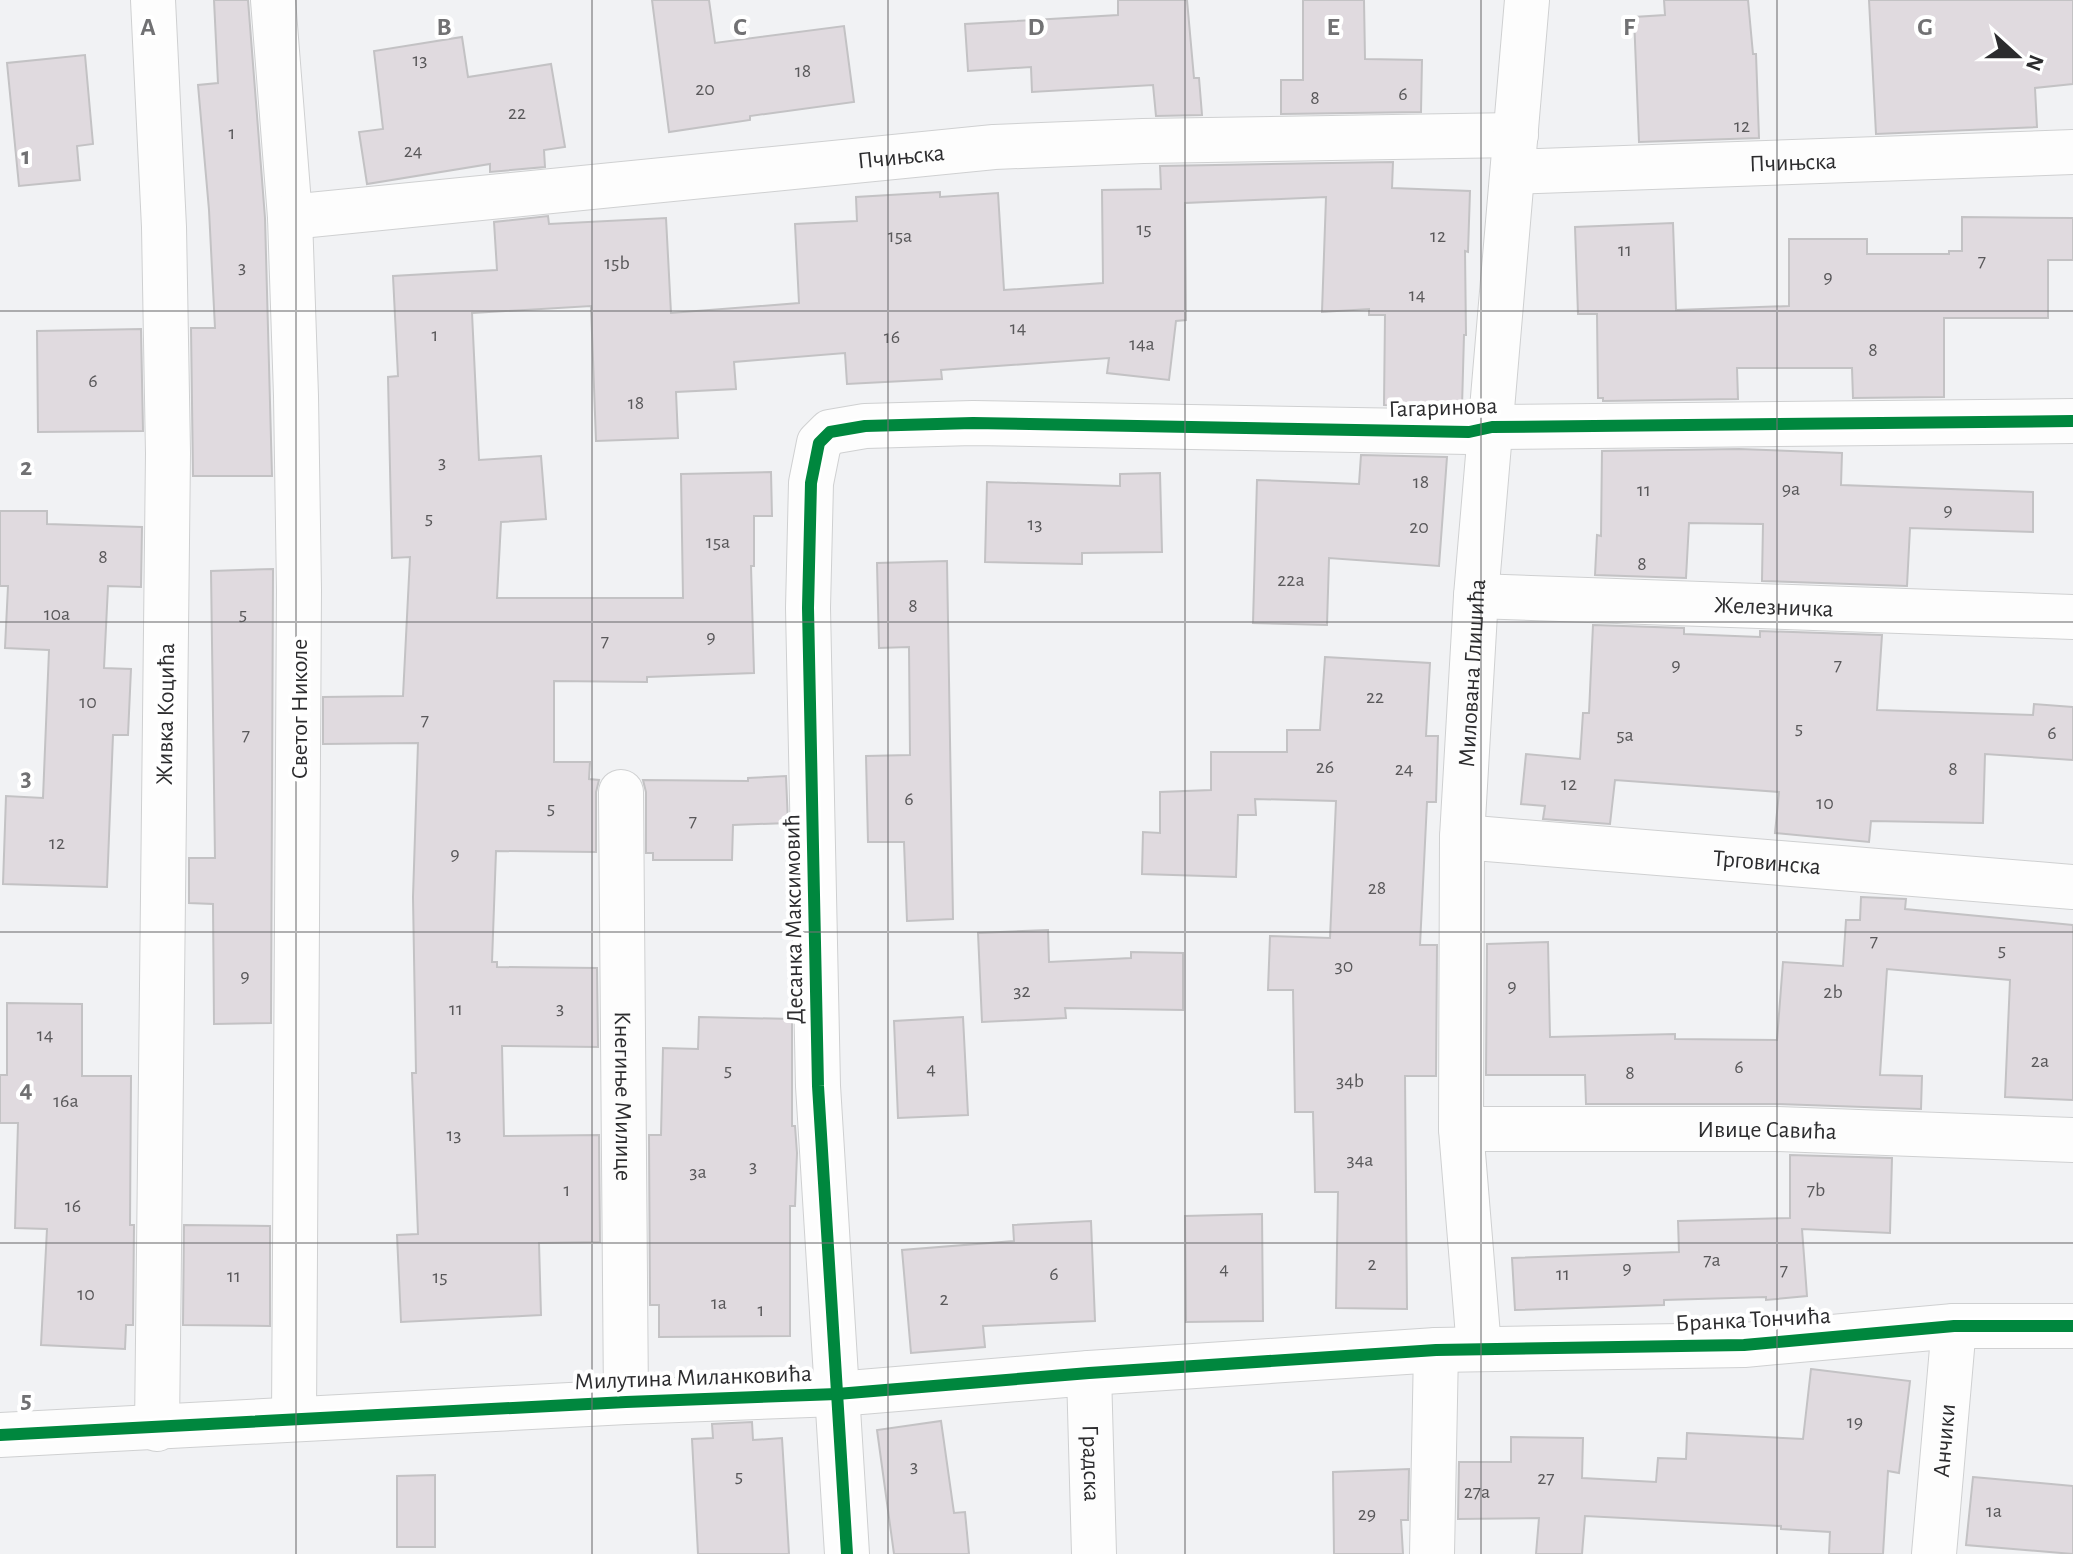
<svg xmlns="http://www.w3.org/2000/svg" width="2073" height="1554" font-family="'Alegreya Sans',sans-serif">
<rect width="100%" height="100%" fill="#f1f2f4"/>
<g fill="#e0dadf" stroke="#c3c2c4" stroke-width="2">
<polygon points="214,0 248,0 265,218 272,476 193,476 191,328 215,328 209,210 198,85 218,83"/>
<polygon points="652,0 709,0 715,43 844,26 854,102 750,116 750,120 669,132"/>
<polygon points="1118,0 1187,0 1194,78 1199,78 1202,115 1156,116 1153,85 1032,92 1031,67 968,71 965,24 1118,15"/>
<polygon points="1303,0 1364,0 1365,59 1422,60 1421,112 1281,114 1281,80 1303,80"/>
<polygon points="1664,0 1748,0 1753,54 1756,54 1759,138 1639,142 1634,17 1665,15"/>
<polygon points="1869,0 2073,0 2073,84 2035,88 2037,127 1876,134"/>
<polygon points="462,37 468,77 551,64 565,147 544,150 545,167 490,172 490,164 367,184 359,132 383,129 374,51"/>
<polygon points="85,55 93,144 77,146 80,180 19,186 7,63"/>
<polygon points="1393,162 1392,188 1470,191 1468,252 1465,251 1466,335 1464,335 1462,407 1384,405 1385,315 1369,315 1369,309 1322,312 1326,197 1185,203 1186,320 1176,321 1169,380 1107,373 1109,358 941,370 942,379 847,384 845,353 734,362 736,389 676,392 678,438 596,441 591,306 472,313 479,460 541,456 546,519 501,522 497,598 683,598 681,474 771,472 772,516 754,516 754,566 751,566 754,673 647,677 647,682 554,681 554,762 590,762 589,779 599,780 596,792 596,852 496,851 492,962 497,962 497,967 597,968 598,1047 502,1046 504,1136 599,1135 600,1242 539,1243 541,1315 401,1322 397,1235 418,1234 412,1073 416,1073 413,897 418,743 323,744 323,697 403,696 410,557 392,558 388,377 398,376 393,276 497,270 494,222 548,216 549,224 666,218 671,313 799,303 795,224 857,221 856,197 940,192 940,197 998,193 1004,290 1103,283 1102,190 1161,189 1160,166"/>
<polygon points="1962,217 2073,218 2073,260 2048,260 2048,318 1944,318 1944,397 1853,398 1852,368 1737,368 1738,399 1603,401 1603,398 1598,398 1597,314 1578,314 1575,227 1673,223 1676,310 1789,306 1789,239 1867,239 1867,254 1949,254 1949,251 1962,251"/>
<polygon points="141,329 143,431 38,432 37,331"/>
<polygon points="1739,449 1842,453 1841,485 2033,492 2033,532 1910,528 1907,586 1762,581 1763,524 1689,523 1686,578 1595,575 1597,535 1601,536 1602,451"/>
<polygon points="1361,455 1447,457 1439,566 1329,558 1327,625 1253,623 1257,480 1359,484"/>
<polygon points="1160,473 1162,552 1082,553 1082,564 985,562 987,482 1120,486 1120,474"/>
<polygon points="0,511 47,511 47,524 142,527 141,587 108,586 104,668 131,669 128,735 113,735 107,887 3,884 6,796 43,798 49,650 5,648 8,586 0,586"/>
<polygon points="947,561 953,919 907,921 904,842 868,842 866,756 910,755 909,647 879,648 877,563"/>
<polygon points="273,569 271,1023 214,1024 213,904 189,903 189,858 215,858 211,571"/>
<polygon points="1593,625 1684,628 1684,634 1760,637 1760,631 1882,635 1877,710 2033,715 2034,704 2073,707 2073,760 1985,754 1983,823 1871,821 1869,842 1775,833 1779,792 1615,780 1610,824 1543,819 1545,806 1521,804 1526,754 1580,759 1583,713 1589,713"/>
<polygon points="1325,657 1430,663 1426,736 1438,736 1436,802 1427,802 1420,945 1437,945 1436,1076 1405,1076 1407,1309 1336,1308 1338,1192 1315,1192 1313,1112 1295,1112 1293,990 1268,990 1270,936 1330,938 1336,801 1255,799 1256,815 1238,815 1236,877 1142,874 1143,832 1160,833 1160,792 1211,790 1211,752 1287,752 1287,730 1320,730"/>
<polygon points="786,776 788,823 733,825 732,860 653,860 653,853 646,853 646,792 643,780 748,781 748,778"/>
<polygon points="1861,897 1906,899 1905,909 2073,925 2073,1100 2005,1097 2010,980 1887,969 1880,1075 1922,1076 1921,1109 1776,1104 1586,1104 1585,1075 1486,1075 1487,944 1548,942 1550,1037 1675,1034 1675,1039 1777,1040 1783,962 1843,966 1846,920 1860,920"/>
<polygon points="1048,930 1049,962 1131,958 1131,952 1183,953 1183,1010 1065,1008 1066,1018 982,1022 978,933"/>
<polygon points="7,1003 82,1004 82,1076 131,1076 130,1225 134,1225 133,1325 126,1325 125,1349 41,1345 47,1229 15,1228 18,1123 0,1123 0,1075 7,1075"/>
<polygon points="699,1017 792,1019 792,1126 795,1126 797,1153 795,1206 790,1206 790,1336 659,1337 659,1305 650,1305 649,1135 661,1135 663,1048 698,1049"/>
<polygon points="963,1017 968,1115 898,1118 894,1021"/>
<polygon points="1790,1155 1892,1158 1890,1233 1802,1229 1807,1296 1766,1300 1766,1297 1664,1300 1664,1305 1515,1310 1512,1258 1679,1252 1678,1221 1790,1218"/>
<polygon points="1262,1214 1263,1321 1186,1322 1185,1216"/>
<polygon points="1091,1221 1095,1321 983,1326 985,1347 911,1353 902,1250 1014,1241 1013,1225"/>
<polygon points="184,1225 270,1226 270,1326 183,1325"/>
<polygon points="1811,1369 1910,1381 1899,1473 1888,1471 1883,1554 1829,1554 1830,1532 1781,1529 1781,1526 1585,1516 1582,1554 1536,1554 1539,1518 1458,1519 1459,1462 1511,1462 1511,1437 1583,1438 1582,1478 1656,1482 1658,1458 1686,1459 1687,1433 1803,1439"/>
<polygon points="941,1421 954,1513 965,1512 969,1554 894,1554 877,1430"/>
<polygon points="752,1422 753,1440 782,1438 789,1554 698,1554 692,1439 713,1438 712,1424"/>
<polygon points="1409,1469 1408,1520 1401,1520 1403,1554 1334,1554 1333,1472"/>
<polygon points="435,1475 435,1547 397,1547 397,1476"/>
<polygon points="1973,1477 2073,1486 2073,1554 1966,1545"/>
</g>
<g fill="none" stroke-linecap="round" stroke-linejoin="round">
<g stroke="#cfd0d1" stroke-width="46">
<g id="minor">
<polyline points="153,0 164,227 168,453 157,1429"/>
<polyline points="273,0 290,217 296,396 299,590 294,1419"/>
<path id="s1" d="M1513,172l560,-20"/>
<path id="s2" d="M290,217l704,-70 149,-6 373,-6"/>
<path id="s3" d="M1476,596l597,21"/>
<path id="s4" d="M621,792l5,610"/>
<path id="s5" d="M1462,837l611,50"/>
<path id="s6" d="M1461,1129h315l297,11"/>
<path id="s7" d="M1479,1348l-18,-219 1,-292 14,-241 51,-596"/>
<path id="s8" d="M1089,1373l5,181"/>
<polyline points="0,1435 626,1402 837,1394 1089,1373 1436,1350 1744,1345 1954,1326 2073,1326"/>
<polyline points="847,1554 818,1086 808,608 811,483 819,443 830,432 865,426 973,423 1469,432 1492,427 2073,421"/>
<polyline points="1432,1554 1436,1350"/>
<path id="s9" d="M1934,1554l20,-228"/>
</g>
</g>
<use href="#minor" stroke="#fdfdfd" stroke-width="44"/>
<g stroke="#fff" stroke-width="17">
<g id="cycleway">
<polyline points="0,1435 626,1402 837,1394 1089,1373 1436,1350 1744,1345 1954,1326 2073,1326"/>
<polyline points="847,1554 818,1086 808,608 811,483 819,443 830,432 865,426 973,423 1469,432 1492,427 2073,421"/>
</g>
</g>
<use href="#cycleway" stroke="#00873e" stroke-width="12"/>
</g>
<path fill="none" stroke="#717173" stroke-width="2" stroke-opacity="0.55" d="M296,0v1554M592,0v1554M888,0v1554M1185,0v1554M1481,0v1554M1777,0v1554M0,311h2073M0,622h2073M0,932h2073M0,1243h2073"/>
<g text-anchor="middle" stroke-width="8" stroke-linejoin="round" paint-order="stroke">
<g font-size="20" fill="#59585a">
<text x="420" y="66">13</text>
<text x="803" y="77">18</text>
<text x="705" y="95">20</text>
<text x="1403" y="100">6</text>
<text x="1315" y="104">8</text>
<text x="517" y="119">22</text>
<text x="1742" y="132">12</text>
<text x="232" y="139">1</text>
<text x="413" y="157">24</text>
<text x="1144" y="235">15</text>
<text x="900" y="242">15a</text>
<text x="1438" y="242">12</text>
<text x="1625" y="256">11</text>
<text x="1982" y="267">7</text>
<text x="617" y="269">15b</text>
<text x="242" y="273">3</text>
<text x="1828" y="283">9</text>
<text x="1417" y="301">14</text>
<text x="1018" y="334">14</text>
<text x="435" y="341">1</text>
<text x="892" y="343">16</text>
<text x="1142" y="350">14a</text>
<text x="1873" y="356">8</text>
<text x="93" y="387">6</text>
<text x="636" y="409">18</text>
<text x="442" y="468">3</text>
<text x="1421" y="488">18</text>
<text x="1791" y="495">9a</text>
<text x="1644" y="496">11</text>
<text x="1948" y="516">9</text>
<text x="429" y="524">5</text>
<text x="1035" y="530">13</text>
<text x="1419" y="533">20</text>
<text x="718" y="548">15a</text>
<text x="103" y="563">8</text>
<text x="1642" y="570">8</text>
<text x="1291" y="586">22a</text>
<text x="913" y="612">8</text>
<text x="57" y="620">10a</text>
<text x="243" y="620">5</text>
<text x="711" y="643">9</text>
<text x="605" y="647">7</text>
<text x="1676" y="671">9</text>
<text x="1838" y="671">7</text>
<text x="1375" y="703">22</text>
<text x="88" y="708">10</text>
<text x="425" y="726">7</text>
<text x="1799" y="734">5</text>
<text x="2052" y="739">6</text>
<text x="246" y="741">7</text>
<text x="1625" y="741">5a</text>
<text x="1325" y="773">26</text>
<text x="1404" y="775">24</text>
<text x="1953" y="775">8</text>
<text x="1569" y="790">12</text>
<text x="909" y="805">6</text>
<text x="1825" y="809">10</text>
<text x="551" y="814">5</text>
<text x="693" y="827">7</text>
<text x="57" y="849">12</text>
<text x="455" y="860">9</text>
<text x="1377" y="894">28</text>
<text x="1874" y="947">7</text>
<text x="2002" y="956">5</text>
<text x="1344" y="972">30</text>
<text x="245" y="982">9</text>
<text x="1512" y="992">9</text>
<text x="1022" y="997">32</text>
<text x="1833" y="998">2b</text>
<text x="560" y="1014">3</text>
<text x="456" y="1015">11</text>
<text x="45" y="1041">14</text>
<text x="2040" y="1067">2a</text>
<text x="1739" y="1073">6</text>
<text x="931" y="1075">4</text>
<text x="728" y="1076">5</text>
<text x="1630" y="1079">8</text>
<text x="1350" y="1087">34b</text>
<text x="66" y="1107">16a</text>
<text x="454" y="1141">13</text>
<text x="1360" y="1166">34a</text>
<text x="753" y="1172">3</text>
<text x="698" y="1178">3a</text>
<text x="567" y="1196">1</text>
<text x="1816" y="1196">7b</text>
<text x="73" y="1212">16</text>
<text x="1712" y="1266">7a</text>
<text x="1372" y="1270">2</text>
<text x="1627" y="1274">9</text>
<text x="1224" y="1275">4</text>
<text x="1784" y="1276">7</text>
<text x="1054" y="1280">6</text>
<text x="1563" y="1280">11</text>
<text x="234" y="1282">11</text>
<text x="440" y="1283">15</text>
<text x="86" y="1300">10</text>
<text x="944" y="1305">2</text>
<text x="719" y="1309">1a</text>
<text x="761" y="1316">1</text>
<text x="1855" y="1428">19</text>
<text x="914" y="1472">3</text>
<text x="739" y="1482">5</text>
<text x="1546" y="1484">27</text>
<text x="1477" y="1498">27a</text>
<text x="1994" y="1517">1a</text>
<text x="1367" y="1520">29</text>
</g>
<g font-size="24" fill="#2c2c2e" stroke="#fff">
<text dy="8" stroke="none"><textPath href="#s2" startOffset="614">Пчињска</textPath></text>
<text dy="8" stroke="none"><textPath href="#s1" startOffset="280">Пчињска</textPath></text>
<text transform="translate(1443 407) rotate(-2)" y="8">Гагаринова</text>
<text dy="8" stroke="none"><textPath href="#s3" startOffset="298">Железничка</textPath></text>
<text dy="8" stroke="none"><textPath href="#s7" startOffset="676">Милована Глишића</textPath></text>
<text transform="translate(299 709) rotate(-90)" y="8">Светог Николе</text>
<text transform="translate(165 714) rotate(-89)" y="8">Живка Коцића</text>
<text dy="8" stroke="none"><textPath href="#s5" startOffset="306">Трговинска</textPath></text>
<text transform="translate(793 919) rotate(-91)" y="8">Десанка Максимовић</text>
<text dy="8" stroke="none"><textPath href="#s4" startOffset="304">Кнегиње Милице</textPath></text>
<text dy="8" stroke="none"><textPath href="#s6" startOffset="306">Ивице Савића</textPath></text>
<text transform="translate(1753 1319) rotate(-3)" y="8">Бранка Тончића</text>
<text transform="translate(693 1377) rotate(-2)" y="8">Милутина Миланковића</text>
<text dy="8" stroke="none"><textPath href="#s9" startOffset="114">Анчики</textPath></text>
<text dy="8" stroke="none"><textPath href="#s8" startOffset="90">Градска</textPath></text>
</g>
</g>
<g font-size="26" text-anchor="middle" font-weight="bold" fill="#717173" stroke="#fff" stroke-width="8" stroke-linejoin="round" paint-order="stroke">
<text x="148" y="35">A</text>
<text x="444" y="35">B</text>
<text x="740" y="35">C</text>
<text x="1036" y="35">D</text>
<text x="1333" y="35">E</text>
<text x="1629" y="35">F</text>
<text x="1925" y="35">G</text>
<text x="26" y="164">1</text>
<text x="26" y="475">2</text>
<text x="26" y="786">3</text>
<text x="26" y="1097">4</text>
<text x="26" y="1408">5</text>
</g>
<g transform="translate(2017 56) rotate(111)" stroke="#ffffff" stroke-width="6" paint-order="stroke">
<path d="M0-6L14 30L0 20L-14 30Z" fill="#2c2c2e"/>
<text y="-12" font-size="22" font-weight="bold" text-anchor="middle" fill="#2c2c2e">N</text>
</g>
</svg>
